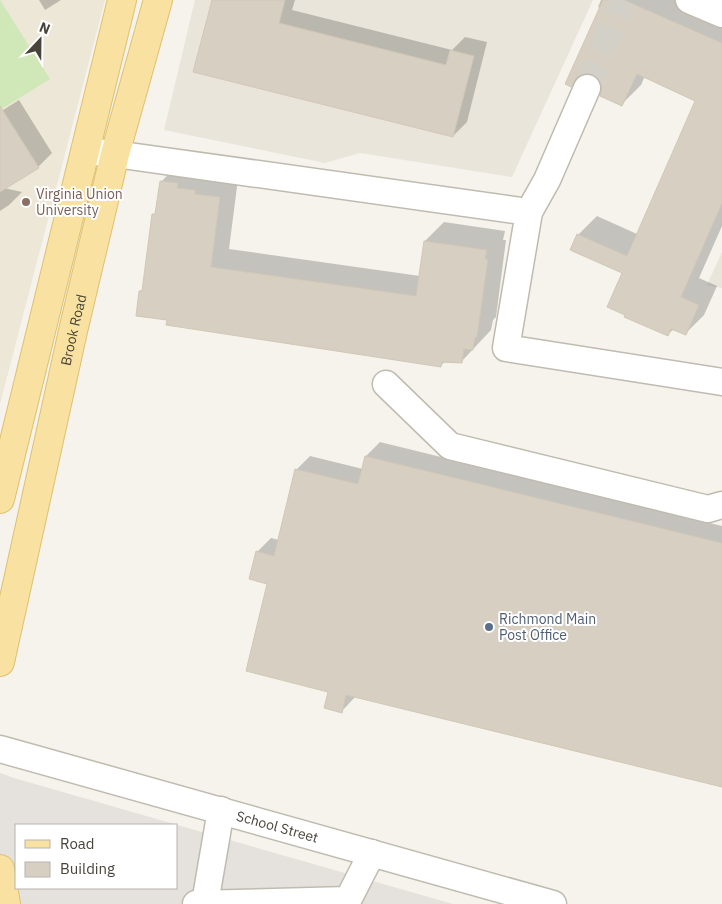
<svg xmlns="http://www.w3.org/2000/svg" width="722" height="904" font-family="'IBM Plex Sans',sans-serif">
<rect width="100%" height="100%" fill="#f5f3ec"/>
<g fill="#e9e5da">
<polygon points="195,0 593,0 512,177 360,153 325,163 164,130"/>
<polygon points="722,252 722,288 707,285"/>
</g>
<path fill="#e5e2dd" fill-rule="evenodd" d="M0,773l14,5 439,126h-453zM16,825h160v63h-160z"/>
<polygon fill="#ede7d7" points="0,0 105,0 0,404"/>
<polygon fill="#d0e7b7" points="0,0 50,79 0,110"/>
<g fill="#0003">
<polygon points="39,0 61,0 45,10"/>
<polygon points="213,0 295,0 292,10 452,50 465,37 487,42 467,122 453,136"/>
<polygon points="601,0 684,0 722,17 722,226 699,278 717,286 704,315 685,334 674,329 667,335 624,272 578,235 597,216 637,234 697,100 645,76 641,85 622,104 603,86 600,78 593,73 584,72 571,85 600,8 598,7"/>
<polygon points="19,100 52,153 38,167 4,188 22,192 9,205 0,211 0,112"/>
<polygon points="180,162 238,179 229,249 420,276 425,241 444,222 505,231 503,240 506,240 496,317 493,320 491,330 462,361 446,361 441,365 168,319 140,291 143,289 154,214 157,211 162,181"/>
<polygon points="380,442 722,526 722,786 356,696 342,711 269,583 257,552 271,538 279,540 296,470 310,456 363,469 366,456"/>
</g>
<g fill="#d6cfc2" stroke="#d1c7b5">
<polygon points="212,0 285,0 279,23 446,65 450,50 474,56 453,137 193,72"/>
<polygon points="603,0 624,0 722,43 722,203 681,297 699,305 686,335 671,329 668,336 624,317 625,315 607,307 622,273 570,250 577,234 627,256 695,101 637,74 622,106 600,96 602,86 599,79 593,74 586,73 578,76 571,87 565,84"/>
<polygon points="0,106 39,168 0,192"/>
<polygon points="160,181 178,183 177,188 195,190 195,194 220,197 211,267 416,296 424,241 487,250 485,259 488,259 477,337 475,337 473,350 464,349 462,363 442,362 441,367 166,325 167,320 136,316 139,291 142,291 152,214 155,214"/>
<polygon points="365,456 722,543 722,787 346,695 342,713 324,708 328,692 246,671 267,584 249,579 256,551 274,556 295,469 358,484"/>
</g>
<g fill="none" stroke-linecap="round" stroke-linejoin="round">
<polyline stroke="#d3d0c8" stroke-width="26" stroke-dasharray="26 13" stroke-linecap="butt" points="587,88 623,0"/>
<g stroke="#c0bbaf" stroke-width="29">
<g id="minor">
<polyline points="689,0 722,14"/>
<polyline points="85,151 115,154 529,212 506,348 722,382"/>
<polyline points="529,212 547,180 587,88"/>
<polyline points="386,384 450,446 708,509 722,505"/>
<path id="s1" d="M0,749l553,155"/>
<polyline points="205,903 221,810"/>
<polyline points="196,904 348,900 372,853"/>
</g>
</g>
<g stroke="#dec071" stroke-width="30">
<g id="major">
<polyline points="0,499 122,0"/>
<path id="s2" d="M0,662l73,-331 42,-177 43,-154"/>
<polyline points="0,869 6,904"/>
</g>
</g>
<use href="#minor" stroke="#fff" stroke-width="26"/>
<use href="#major" stroke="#f9e2a1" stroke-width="28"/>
</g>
<circle fill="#8d6e63" stroke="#fff" stroke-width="2" cx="26" cy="202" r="5"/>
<circle fill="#5c6f8a" stroke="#fff" stroke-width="2" cx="489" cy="627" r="5"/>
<g text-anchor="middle" stroke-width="4" stroke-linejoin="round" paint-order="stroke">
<g font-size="14" fill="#785e54" stroke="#fff" text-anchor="start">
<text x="36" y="199">Virginia Union<tspan x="36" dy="16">University</tspan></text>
</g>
<g font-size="14" fill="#49443a" stroke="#fff">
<text dy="5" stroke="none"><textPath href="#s2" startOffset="340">Brook Road</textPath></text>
<text dy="5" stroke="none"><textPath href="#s1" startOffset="288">School Street</textPath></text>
</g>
<g font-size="14" fill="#4e5e75" stroke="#fff" text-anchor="start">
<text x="499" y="624">Richmond Main<tspan x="499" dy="16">Post Office</tspan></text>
</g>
</g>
<rect x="15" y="824" width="162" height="65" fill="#ffffff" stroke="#b6b4b0"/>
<rect x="25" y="840" width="25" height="8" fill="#f9e2a1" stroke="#b6b4b0"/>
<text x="60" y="849" font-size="15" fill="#49443a">Road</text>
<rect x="25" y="862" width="25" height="15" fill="#d6cfc2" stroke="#b6b4b0"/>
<text x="60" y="874" font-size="15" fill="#49443a">Building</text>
<g transform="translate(40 40) rotate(22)" stroke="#ffffff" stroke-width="4" paint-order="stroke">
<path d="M0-4L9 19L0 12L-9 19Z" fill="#49443a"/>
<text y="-8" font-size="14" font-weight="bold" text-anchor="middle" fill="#49443a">N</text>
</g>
</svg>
